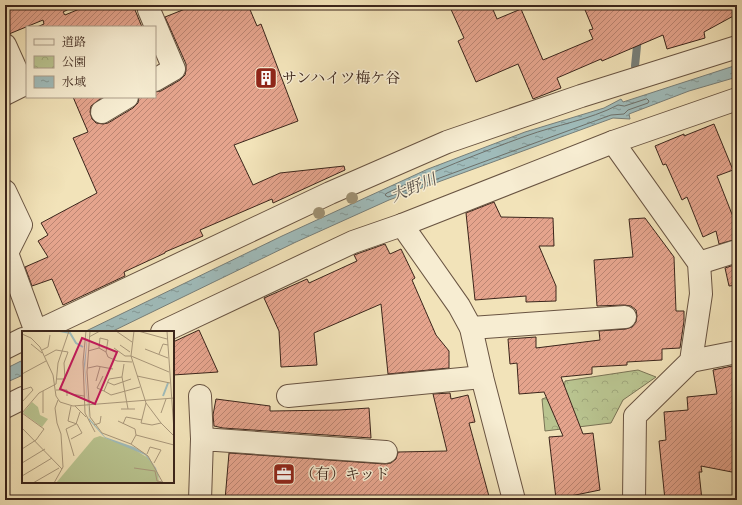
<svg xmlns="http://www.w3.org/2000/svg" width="742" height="505" font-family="'Old Standard TT','Noto Serif JP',serif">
<defs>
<pattern id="park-crowns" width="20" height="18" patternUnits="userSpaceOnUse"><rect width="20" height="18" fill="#b9c490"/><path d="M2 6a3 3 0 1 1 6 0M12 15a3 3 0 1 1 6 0" fill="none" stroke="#a0a87c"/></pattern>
<pattern id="water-ripples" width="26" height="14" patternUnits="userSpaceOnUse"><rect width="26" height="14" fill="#9fbbba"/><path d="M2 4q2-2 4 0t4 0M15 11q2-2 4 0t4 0" fill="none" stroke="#839896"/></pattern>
<pattern id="building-hatch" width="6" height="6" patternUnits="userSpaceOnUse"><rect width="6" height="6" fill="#e5a48d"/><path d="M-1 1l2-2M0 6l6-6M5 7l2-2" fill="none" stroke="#bb8572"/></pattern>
</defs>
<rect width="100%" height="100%" fill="#f2e3b9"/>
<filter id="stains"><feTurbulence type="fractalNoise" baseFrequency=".005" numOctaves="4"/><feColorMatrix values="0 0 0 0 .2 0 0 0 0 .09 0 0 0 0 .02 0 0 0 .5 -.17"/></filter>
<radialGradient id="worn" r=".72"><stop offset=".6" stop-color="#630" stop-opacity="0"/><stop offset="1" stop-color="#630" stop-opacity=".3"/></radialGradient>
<polygon fill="url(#park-crowns)" stroke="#7a7456" points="638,370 656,377 623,400 611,423 545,431 542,399 564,391 565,381"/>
<g fill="url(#water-ripples)" stroke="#777f7a">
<polygon points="737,65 737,77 689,91 629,114 630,119 613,118 389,200 296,242 111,332 84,332 282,236 428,169 525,132 604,108 621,99 623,102"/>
<polygon points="23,360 23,375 5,383 5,369"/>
</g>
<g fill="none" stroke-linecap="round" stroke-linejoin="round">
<path stroke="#6d706a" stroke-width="1" d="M647,99l2,2 -1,2 -20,7 -4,4 -13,1 -223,82 -3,-2 2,-2c45,-21 92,-40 139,-57 30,-11 63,-16 92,-31l6,1z"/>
<polyline stroke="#777f7a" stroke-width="8" points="635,66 638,36"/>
</g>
<g fill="url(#building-hatch)" stroke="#3b251b">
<polygon points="14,5 77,5 63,12 65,15 89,5 133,5 142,27 37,27 44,24 43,20 9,34 5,33 5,10"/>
<polygon points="195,5 248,5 257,26 261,24 298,121 234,145 253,185 280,173 344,166 345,170 273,203 272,199 200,230 203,236 165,252 165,253 124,272 125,276 63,305 52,279 32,286 25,267 48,257 38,241 48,235 41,223 97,193 73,138 88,132 73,97 103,97 91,106 90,112 92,119 96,123 103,124 108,123 133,108 138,103 139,97 155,97 155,92 161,91 180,80 185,75 186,70 186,64 165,17"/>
<polygon points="449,5 491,5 497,19 521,9 543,60 593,39 589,30 593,29 583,5 737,5 737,14 704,32 705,38 667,49 663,35 602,61 601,59 557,78 561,88 533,99 518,64 476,82 458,41 464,38"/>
<polygon points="714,124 733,170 717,176 737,227 737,239 719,244 716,231 703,237 687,197 682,200 666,164 663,165 655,146 684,134 684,136"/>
<polygon points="494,202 501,217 553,218 554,246 539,246 556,286 556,301 526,302 526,296 475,300 466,213"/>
<polygon points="645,218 674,257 676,311 684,311 684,321 680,348 662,349 662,360 627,362 627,365 592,367 592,374 561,377 583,434 593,433 600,490 556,499 549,437 563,436 544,392 519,394 517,363 510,364 508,339 536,337 536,348 600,340 599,331 626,329 632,327 636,322 637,316 636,310 631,306 624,305 597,306 594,260 633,257 629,219"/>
<polygon points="385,244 390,254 401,249 415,278 412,280 436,335 449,351 449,368 388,374 381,304 314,333 317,365 281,367 279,331 264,298 307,279 309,283 357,261 354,255"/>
<polygon points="737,264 737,285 729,286 725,268"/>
<polygon points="199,330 218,372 173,375 173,342"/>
<polygon points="737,365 737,473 701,466 702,472 699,472 702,500 665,500 659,441 666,440 664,412 688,410 687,397 717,394 713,370"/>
<polygon points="450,393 451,399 468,395 475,422 469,423 490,500 225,500 229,453 385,464 391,463 396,459 398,452 447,451 433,394"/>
<polygon points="216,399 270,406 270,411 339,410 369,408 371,438 223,428 214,426 213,415"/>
</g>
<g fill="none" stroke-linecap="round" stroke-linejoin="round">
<g stroke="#695442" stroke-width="24">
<g id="minor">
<polyline points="149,10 174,69 155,80"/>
<polyline points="5,45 23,85 5,94"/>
<polyline points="102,112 127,97"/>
<polyline points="613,142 699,263 701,294 691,361 635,416 634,500"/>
<polyline points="5,191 21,225 7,253 36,332"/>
<polyline points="402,225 459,306 471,328 482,377 514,500"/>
<polyline points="699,263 737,251"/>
<polyline points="471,328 625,317"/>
<polyline points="36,332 330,193 447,142 581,96 737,47"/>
<polyline points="162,332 353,242 402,225 613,142 737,99"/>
<polyline points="5,348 23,339"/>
<polyline points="691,361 737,352"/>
<polyline points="200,396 202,439"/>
<polyline points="288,396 482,377"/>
<polyline points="5,407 23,398"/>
<polyline points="200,500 202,439 386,452"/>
</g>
</g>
<use href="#minor" stroke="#f7edd2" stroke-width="22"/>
</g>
<g fill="#9e9072">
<circle cx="352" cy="198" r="6"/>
<circle cx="319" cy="213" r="6"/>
</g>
<defs>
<g id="building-square" transform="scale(1.15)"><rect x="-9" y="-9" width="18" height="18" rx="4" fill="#8f2418" stroke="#f7edd2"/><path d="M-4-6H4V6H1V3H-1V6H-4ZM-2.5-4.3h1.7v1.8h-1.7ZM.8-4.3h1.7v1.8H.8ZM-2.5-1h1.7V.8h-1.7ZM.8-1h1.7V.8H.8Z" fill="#fff"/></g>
<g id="office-square" transform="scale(1.15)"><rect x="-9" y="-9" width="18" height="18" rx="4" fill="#8f2418" stroke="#f7edd2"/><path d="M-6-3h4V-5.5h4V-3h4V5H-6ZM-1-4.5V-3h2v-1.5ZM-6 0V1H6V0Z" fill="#fff"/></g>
</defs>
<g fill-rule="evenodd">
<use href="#building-square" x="266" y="78"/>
<use href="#office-square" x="284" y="474"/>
</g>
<g text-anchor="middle" stroke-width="3" stroke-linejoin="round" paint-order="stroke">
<g font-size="15" fill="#3b251b" stroke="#f7edd2" text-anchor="start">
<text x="282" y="83">サンハイツ梅ケ谷</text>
<text x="300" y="479">（有）キッド</text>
</g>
<g font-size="16" font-style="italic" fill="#59524b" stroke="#f7edd2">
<text transform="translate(413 187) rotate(-23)" y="6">大野川</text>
</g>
</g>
<g transform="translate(22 331)">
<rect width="152" height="152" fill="#f2e3b9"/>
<path d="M78,105l30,11 20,12 8,15 1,9h-103l38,-45z" fill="#b9c490"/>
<path d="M10,71l6,5 2,8 8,4 -6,8 -19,-14z" fill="#b9c490"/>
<path d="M66,0l-3,37 4,50 16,19 29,10 12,7 10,14 5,15 -7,-17 -9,-11 -40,-17 -16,-18 -5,-56z" fill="#9fbbba"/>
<path fill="none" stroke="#9fbbba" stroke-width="2" d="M38,0l10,2 6,10 7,4M141,65l5,-13"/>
<path fill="none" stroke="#a9977a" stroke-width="1" d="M64,0l-3,31 2,51 10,19M68,0l-3,41 3,45 12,16 29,11 17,12 15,27M94,0l16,11M112,0l-3,25 15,47 -5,20 11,2 9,-2 13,13M116,0l29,8M145,0l7,100M0,3l9,4 9,9 13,28 3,21 4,6 13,4 101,-8M67,6l11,-6M9,13l11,9M98,14l10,7M77,17l1,-10 8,2 -2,12M92,17l11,8h6l38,16M123,18l23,9M20,19l6,-3 2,-12M66,20l11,-3 7,4 2,5 9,4 15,1M137,23l4,-10 5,1M23,25l11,-6 12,2 -4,11 1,16h-8M102,33l-2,13 6,32M66,37l9,-2 16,3M0,43l24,-13M81,45l-6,12 7,3M115,45l33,7M100,46l-13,2 -5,12 7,4 29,-8M74,50l4,-14M85,51l7,3 17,-6M0,59l9,-3 2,3 -11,12M34,59h11v6M49,63l13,2M124,72l15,20M53,75l11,11M99,78h14M0,82l17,-20 17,-9 2,-21 11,-32M21,82v-22M139,82l5,-14M96,90l17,8 1,6M101,93l3,-7 16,3M72,94l6,-2 1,-7M0,97l40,41M49,108l11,-6 -5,-9 -9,-3 3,-15M109,113l5,-9 38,10M0,118l14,-9 8,-11 -22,-16M125,123l3,-7 11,3 -7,13M52,125l-8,-27 10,-5 4,-12M0,132l23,-14M112,137l21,3 2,10 6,1M0,145l30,-18M11,152l26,-15M32,152l9,-16 -2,-33 -4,-11 -2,-15 3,-8"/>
<path fill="#c2185b" fill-opacity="0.15" stroke="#c2185b" stroke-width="2" d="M60,7l35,14 -22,52 -35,-15z"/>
<rect width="152" height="152" fill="none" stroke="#3b251b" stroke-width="2"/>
</g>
<rect width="742" height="505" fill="none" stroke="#f2e3b9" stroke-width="20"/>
<rect x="6" y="6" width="730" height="493" fill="none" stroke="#3b251b" stroke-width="2"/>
<rect x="10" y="10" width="722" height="485" fill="none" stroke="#3b251b"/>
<rect x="26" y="26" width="130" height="72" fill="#f7edd2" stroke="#ac9d89"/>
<rect x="34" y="39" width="20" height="6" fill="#f7edd2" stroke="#ac9d89"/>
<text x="62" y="46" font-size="12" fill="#3b251b">道路</text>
<rect x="34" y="56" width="20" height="12" fill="url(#park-crowns)" stroke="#ac9d89"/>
<text x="62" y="66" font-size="12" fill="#3b251b">公園</text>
<rect x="34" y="76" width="20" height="12" fill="url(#water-ripples)" stroke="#ac9d89"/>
<text x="62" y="86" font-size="12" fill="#3b251b">水域</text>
<rect width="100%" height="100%" filter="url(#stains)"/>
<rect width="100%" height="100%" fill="url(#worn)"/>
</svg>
